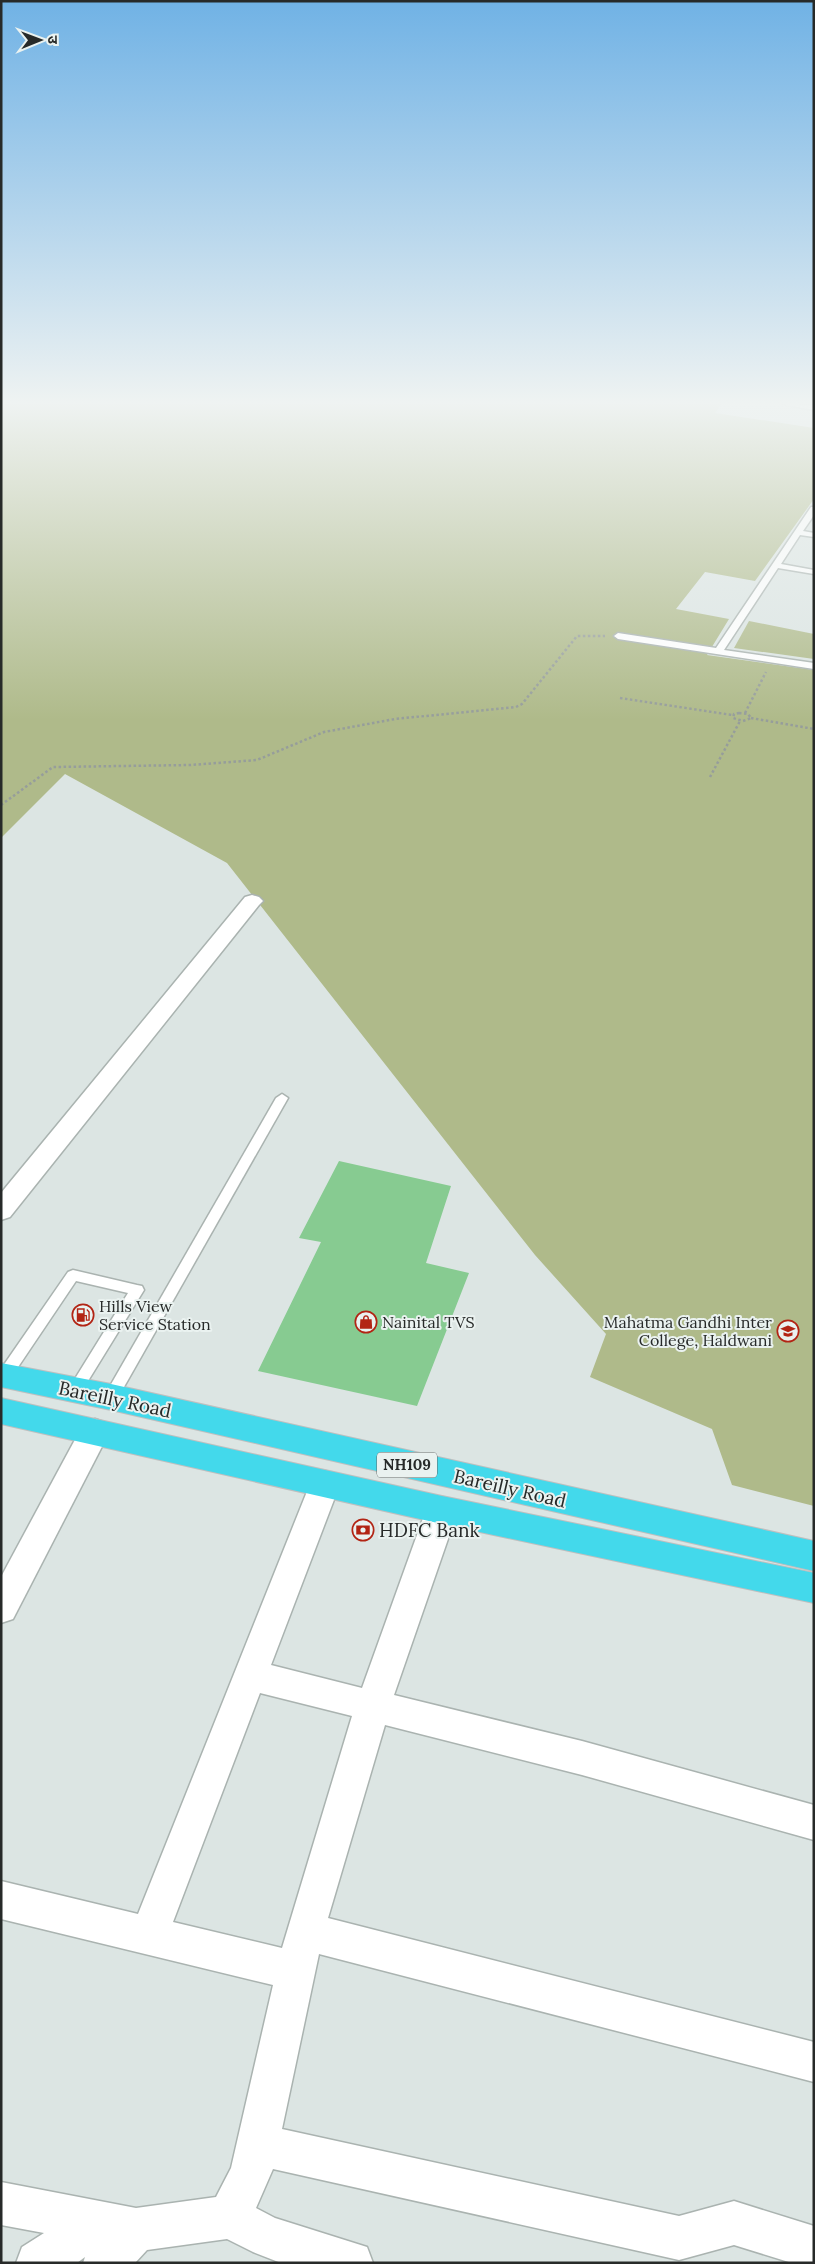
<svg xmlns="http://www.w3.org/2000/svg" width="815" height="2264" font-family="Lora,'Noto Sans Devanagari',serif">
<rect width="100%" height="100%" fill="#dce5e3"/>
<g fill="#afba8a">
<polygon points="1,403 722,403 715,413 814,428 814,499 755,581 705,572 676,609 729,619 707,655 814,670 814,1506 732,1485 712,1429 590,1377 606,1334 535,1255 227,863 65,774 1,838"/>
<polygon points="749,621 814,634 814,659 734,648"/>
</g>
<polygon fill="#87cb91" points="339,1161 451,1186 426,1263 469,1273 417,1406 258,1371 321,1242 299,1238"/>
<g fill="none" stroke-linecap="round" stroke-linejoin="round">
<g stroke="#aab3b0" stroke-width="3">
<g id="lane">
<polygon points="783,403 814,406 814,410 786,405"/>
<polygon points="811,507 814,507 814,515 803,531 814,533 814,537 800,535 781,564 814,570 814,574 778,568 724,650 814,663 814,669 618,639 614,636 618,633 716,648"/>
<polygon points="282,1094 288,1098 116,1401 111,1403 106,1401 104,1397 106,1393 276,1098"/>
<polygon points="73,1270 137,1285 142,1286 144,1290 80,1394 75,1396 70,1394 68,1390 128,1293 76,1281 10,1379 1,1379 1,1369 68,1272"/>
</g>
</g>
<g stroke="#aab3b0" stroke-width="3">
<g id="street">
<polygon points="252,895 259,897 263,901 259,905 10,1217 1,1220 1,1193 245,897"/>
<polygon points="95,1419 106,1423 110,1431 13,1619 1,1623 1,1577 84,1423"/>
<path d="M325,1471l11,4 4,9 -69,181 91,23 64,-178 5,-9 11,-4 11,4 5,9 -64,185 188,46 232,64v35l-232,-65 -197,-50 -57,193 486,124v40l-495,-128 -37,175 397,87 55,-15 80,25v37h-22l-58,-18 -55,15 -406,-91 -17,39 19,10 92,29 6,16h-92l-28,-11 -26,-13 -80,11 -12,13h-52l2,-6 -8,6h-61l6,-16 22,-14 -43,-8v-43l135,26 80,-11 15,-29 42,-183 -272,-66v-38l137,33 172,-430 4,-9zM260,1693l92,23 -70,232 -109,-26z"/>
</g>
</g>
<g stroke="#bebfbf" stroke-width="2">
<g id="highway">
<polygon points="1,1363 111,1384 814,1541 814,1571 111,1410 1,1387"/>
<polygon points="1,1398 442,1496 814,1573 814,1603 442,1524 1,1424"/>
</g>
</g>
<g stroke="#969d9b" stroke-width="2.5" stroke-dasharray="2.5 2.5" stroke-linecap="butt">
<polyline points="620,698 732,715"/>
<polygon points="739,713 748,714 751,718 743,721 733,718 734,714"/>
<polyline points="745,713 766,672"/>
<polyline points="751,718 814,729"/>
<polyline points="710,777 740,721"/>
<polyline points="1,805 53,767 191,765 257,760 324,732 395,719 516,707 522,704 577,636 605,636"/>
</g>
<use href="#lane" fill="#fff" fill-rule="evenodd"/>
<use href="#street" fill="#fff" fill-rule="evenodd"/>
<use href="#highway" fill="#43d9eb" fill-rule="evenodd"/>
</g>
<linearGradient id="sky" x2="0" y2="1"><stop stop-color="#70b2e5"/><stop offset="0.56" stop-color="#eff3f2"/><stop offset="1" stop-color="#eff3f2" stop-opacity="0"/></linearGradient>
<rect width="815" height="720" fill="url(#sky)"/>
<defs>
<g id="fuel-ring" transform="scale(1.125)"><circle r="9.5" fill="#eaf2f0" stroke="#b22414" stroke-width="1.5"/><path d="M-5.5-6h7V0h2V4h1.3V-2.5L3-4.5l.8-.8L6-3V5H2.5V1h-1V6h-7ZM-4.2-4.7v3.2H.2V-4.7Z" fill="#b22414"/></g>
<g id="shop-ring" transform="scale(1.125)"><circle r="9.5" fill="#eaf2f0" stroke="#b22414" stroke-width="1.5"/><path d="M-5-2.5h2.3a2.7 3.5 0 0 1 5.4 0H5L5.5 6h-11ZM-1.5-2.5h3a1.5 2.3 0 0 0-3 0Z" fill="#b22414"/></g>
<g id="school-ring" transform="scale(1.125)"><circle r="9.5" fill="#eaf2f0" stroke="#b22414" stroke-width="1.5"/><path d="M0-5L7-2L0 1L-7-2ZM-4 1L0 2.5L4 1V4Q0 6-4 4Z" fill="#b22414"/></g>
<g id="bank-ring" transform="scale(1.125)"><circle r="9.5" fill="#eaf2f0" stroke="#b22414" stroke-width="1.5"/><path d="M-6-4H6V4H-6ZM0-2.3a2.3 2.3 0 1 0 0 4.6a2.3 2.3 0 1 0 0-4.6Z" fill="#b22414"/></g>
</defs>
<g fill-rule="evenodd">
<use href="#fuel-ring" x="83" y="1315"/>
<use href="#shop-ring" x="366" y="1322"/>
<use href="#school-ring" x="788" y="1331"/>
<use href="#bank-ring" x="363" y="1530"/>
</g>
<g text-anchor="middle" stroke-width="4" stroke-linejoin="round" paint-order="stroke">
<rect fill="#eaf2f0" stroke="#626665" stroke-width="1" x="377" y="1452.5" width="60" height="25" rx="4"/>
<g font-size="15" font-weight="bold" fill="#272a29">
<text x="407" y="1470">NH109</text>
</g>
<g font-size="16" fill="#272a29" stroke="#eaf2f0" text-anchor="start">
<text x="99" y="1312">Hills View<tspan x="99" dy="18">Service Station</tspan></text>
<text x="382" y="1328">Nainital TVS</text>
<text x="772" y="1328" text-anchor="end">Mahatma Gandhi Inter<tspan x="772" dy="18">College, Haldwani</tspan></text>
</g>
<g font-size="19" fill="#272a29" stroke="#eaf2f0">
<text transform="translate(115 1399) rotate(12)" y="7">Bareilly Road</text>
<text transform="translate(510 1488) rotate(13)" y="7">Bareilly Road</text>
</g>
<g font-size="19" fill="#272a29" stroke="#eaf2f0" text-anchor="start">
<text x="379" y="1537">HDFC Bank</text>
</g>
</g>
<rect width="815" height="2264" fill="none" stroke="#272a29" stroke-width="5"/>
<g transform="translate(40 40) rotate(89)" stroke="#eaf2f0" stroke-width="4" paint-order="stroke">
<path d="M0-4L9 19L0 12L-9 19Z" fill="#272a29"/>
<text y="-8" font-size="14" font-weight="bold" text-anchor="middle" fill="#272a29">उ</text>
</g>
</svg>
